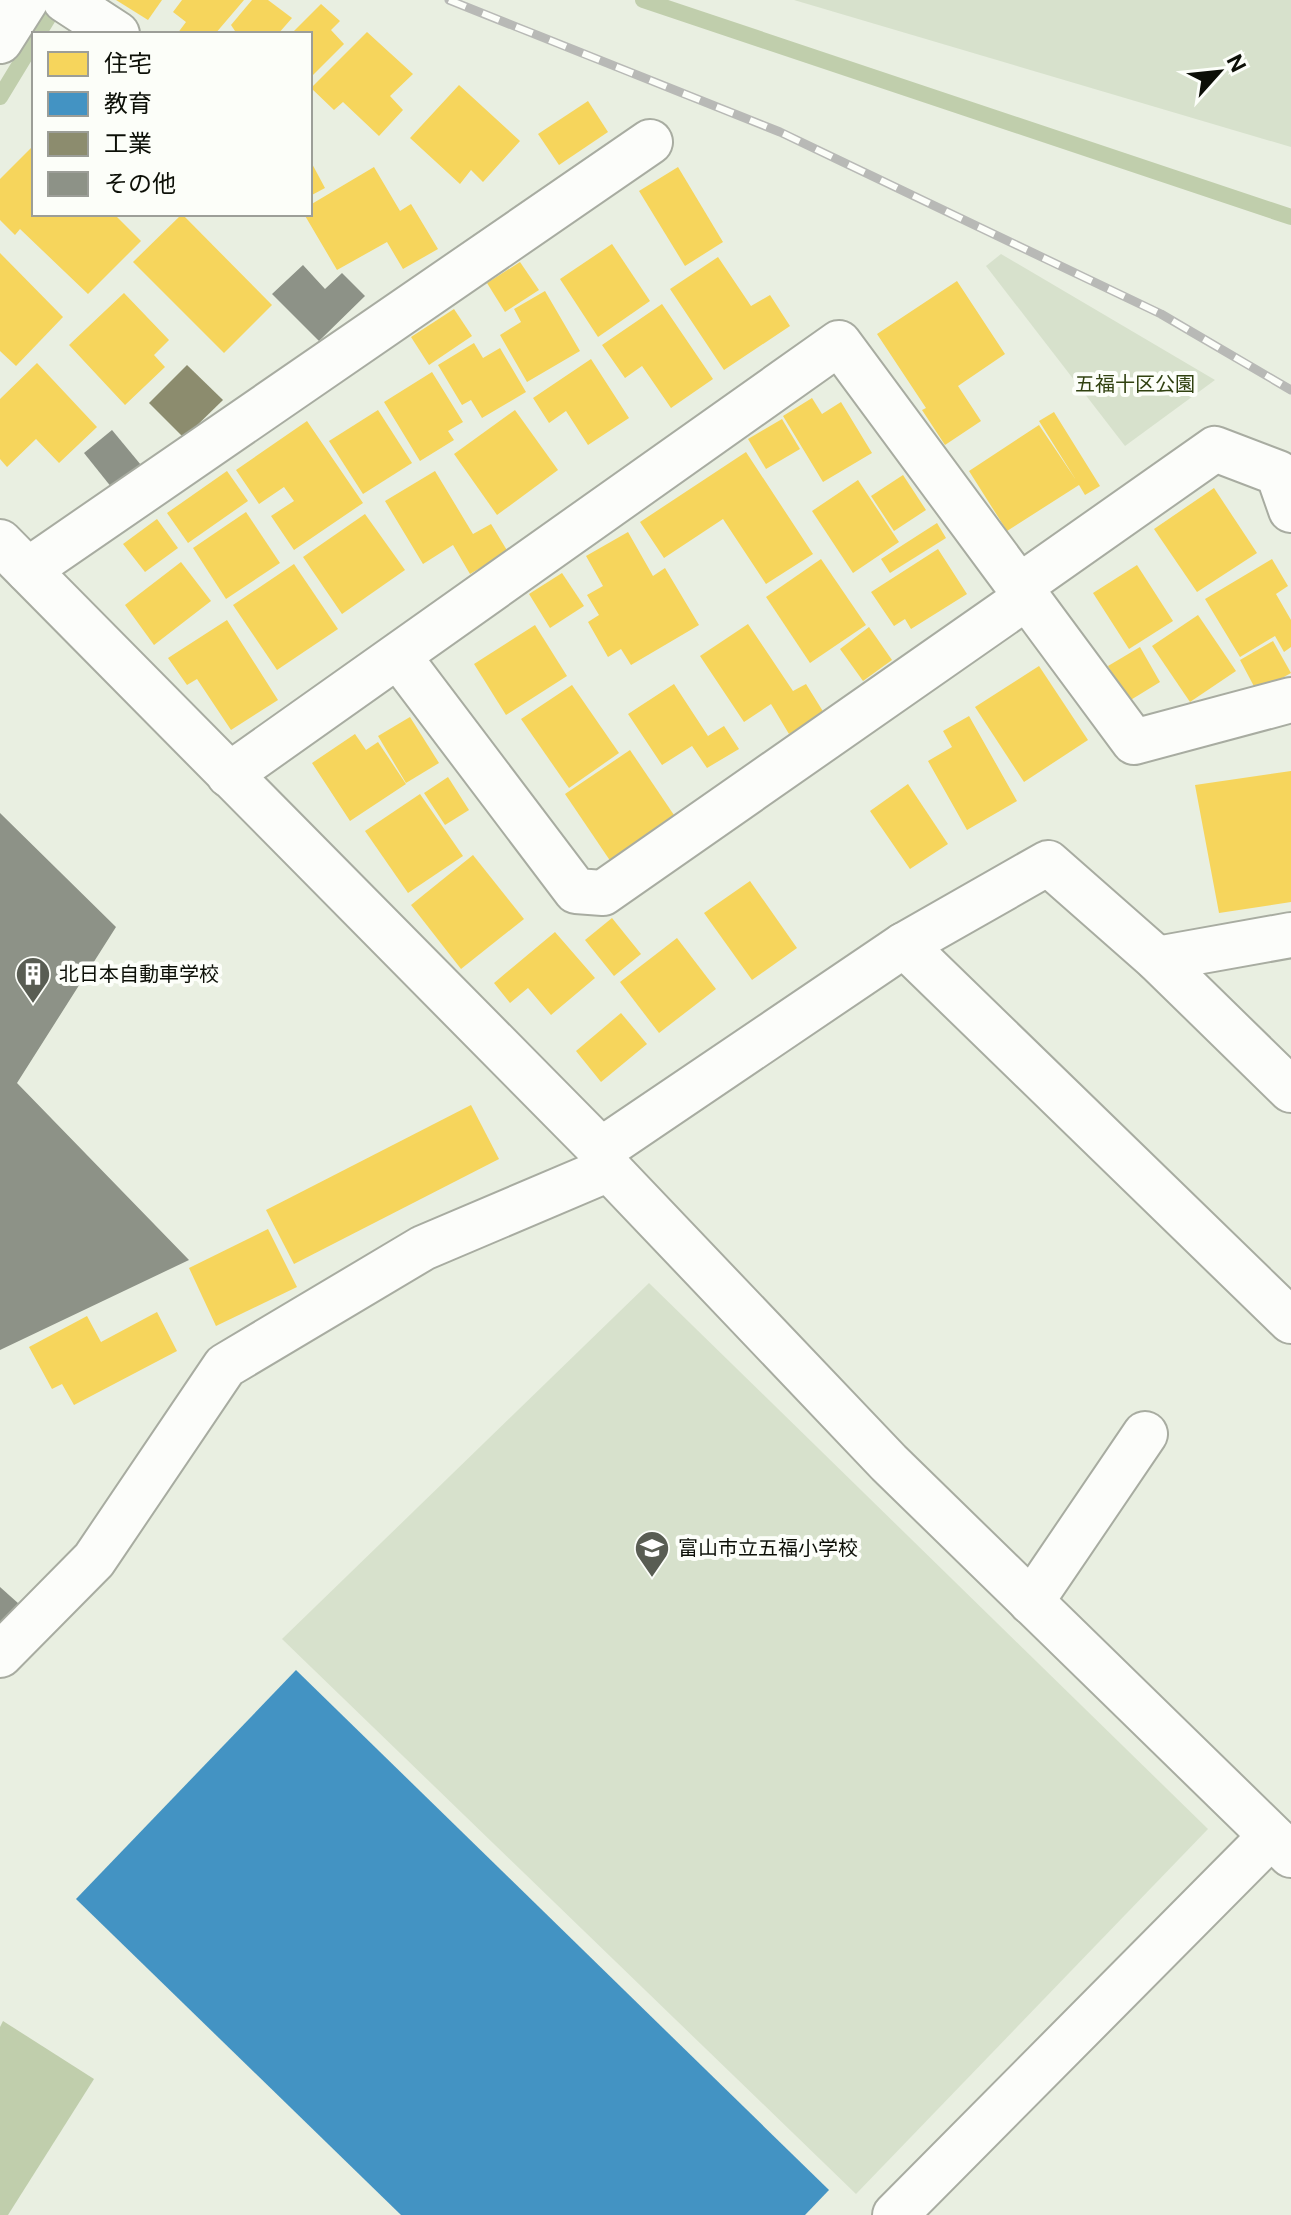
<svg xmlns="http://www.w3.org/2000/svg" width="1291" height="2215" font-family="'DM Sans','Noto Sans JP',sans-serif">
<rect width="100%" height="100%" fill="#e9efe1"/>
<g fill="#d7e1cc">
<polygon points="794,0 1291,0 1291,147"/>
<polygon points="1001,254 1215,380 1125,446 986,266"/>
<polygon points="649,1283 1208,1829 856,2194 282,1639"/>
</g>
<polygon fill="#c0ceac" points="3,2021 94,2079 8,2215 0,2215 0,2027"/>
<g fill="#f6d55c">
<polygon points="116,0 162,0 148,20"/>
<polygon points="182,0 244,0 215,34 177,34 186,22 173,12"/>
<polygon points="252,0 268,0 292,18 278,34 237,34 231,25"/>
<polygon points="321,4 340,21 331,30 344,44 310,78 310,34 291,34"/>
<polygon points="367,32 413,74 390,96 403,110 379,136 343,102 334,110 311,88"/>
<polygon points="459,85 520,141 483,182 471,170 460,184 410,138"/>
<polygon points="588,101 608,132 559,165 538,134"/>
<polygon points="34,145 34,214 114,214 141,241 88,294 20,229 15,235 0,220 0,179"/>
<polygon points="310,160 325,188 310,196"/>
<polygon points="374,167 400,211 411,204 438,249 403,269 387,242 337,270 304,214 310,214 310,205"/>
<polygon points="678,167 723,242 685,266 639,191"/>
<polygon points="182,214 272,305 224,353 133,262"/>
<polygon points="612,244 650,301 598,337 560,279"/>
<polygon points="0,253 63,317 16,366 0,351"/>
<polygon points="718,257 751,306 770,295 790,326 724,370 670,289"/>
<polygon points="520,262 539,290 505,312 487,283"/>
<polygon points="957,281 1005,354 958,386 981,421 945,445 922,410 926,408 877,334"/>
<polygon points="545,291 580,351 527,382 500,335 521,322 514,309"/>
<polygon points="124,293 169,340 154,355 165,367 125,405 69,345"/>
<polygon points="662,304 713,379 671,408 642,366 625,378 602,345"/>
<polygon points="454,309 472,336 429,365 411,337"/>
<polygon points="474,343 483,358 500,348 526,392 482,418 471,400 462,405 438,365"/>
<polygon points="591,359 629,418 588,445 566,411 549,423 533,398"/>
<polygon points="37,363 97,427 59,463 36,439 7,467 0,459 0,399"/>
<polygon points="432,372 463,422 448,431 454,440 420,461 384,402"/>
<polygon points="812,398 822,414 841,402 872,453 823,482 783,416"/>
<polygon points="378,410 412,463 363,494 329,441"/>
<polygon points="515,410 558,470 497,515 454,454"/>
<polygon points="1054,412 1100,486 1085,495 1079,485 1007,531 969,471 1039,425 1076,480 1039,421"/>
<polygon points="782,419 800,449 766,469 748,439"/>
<polygon points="307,421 363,503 294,550 271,516 294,501 284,487 259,504 236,470"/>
<polygon points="746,452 813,554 766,584 723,519 664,558 640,522"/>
<polygon points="227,471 248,501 188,543 167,513"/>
<polygon points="435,471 473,534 491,524 508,552 470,574 453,545 423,564 385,501"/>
<polygon points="903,475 926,510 894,531 871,496"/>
<polygon points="858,480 899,542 853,573 812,511"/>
<polygon points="1214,488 1257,553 1197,592 1154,529"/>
<polygon points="246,512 280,563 226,599 193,548"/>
<polygon points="365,514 405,570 342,614 303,557"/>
<polygon points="157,519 178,548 145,572 123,544"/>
<polygon points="937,523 946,538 890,573 881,559"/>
<polygon points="628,532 653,576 665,568 699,625 631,665 621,649 608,657 588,622 599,615 587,595 603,586 586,556"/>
<polygon points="938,549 967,594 911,629 905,619 894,626 871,592"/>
<polygon points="821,559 866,625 810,663 766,597"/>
<polygon points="1272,559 1288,586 1276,594 1291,620 1291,647 1284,652 1275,636 1240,657 1205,599"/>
<polygon points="181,562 211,601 154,645 125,605"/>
<polygon points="294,564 338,629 277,670 233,605"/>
<polygon points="1137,565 1173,621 1129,649 1093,593"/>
<polygon points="562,573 584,606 550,628 529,594"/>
<polygon points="1198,615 1236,671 1190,702 1152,646"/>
<polygon points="227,620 278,700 231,730 197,679 187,685 168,658"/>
<polygon points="748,624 793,691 806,684 824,713 789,734 771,704 744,722 700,656"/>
<polygon points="535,625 567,676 506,715 474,664"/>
<polygon points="869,627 892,660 863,681 840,649"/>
<polygon points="1273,641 1291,673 1257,692 1240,660"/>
<polygon points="1140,647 1160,682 1129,701 1108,666"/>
<polygon points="1039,666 1088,740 1024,782 975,707"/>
<polygon points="674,684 708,736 724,726 739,749 707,768 692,746 662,765 628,714"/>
<polygon points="572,685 619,753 569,788 521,719"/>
<polygon points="969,716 1017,801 967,830 928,761 952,747 943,731"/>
<polygon points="410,717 439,763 406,783 378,736"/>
<polygon points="355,734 366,750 378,742 406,784 350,821 312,763"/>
<polygon points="630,750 676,818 611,862 565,794"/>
<polygon points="1291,771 1291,902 1219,913 1195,785"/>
<polygon points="448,777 469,810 445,825 424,793"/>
<polygon points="908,784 948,844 910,869 870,811"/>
<polygon points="420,794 463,856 408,893 365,831"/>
<polygon points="473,855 524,919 461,969 411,905"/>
<polygon points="750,881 797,948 752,980 704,913"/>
<polygon points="612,918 641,954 614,976 585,940"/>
<polygon points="555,932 595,978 551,1015 528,988 510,1003 494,983"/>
<polygon points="677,938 716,989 659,1033 620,982"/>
<polygon points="621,1013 647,1044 601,1082 576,1051"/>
<polygon points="471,1105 499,1159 294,1264 266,1210"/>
<polygon points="268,1229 297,1287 216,1326 189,1268"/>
<polygon points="157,1312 177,1351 74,1405 62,1384 52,1389 29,1347 87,1316 101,1342"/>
</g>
<polygon fill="#4393c3" points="296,1670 829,2190 805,2215 401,2215 76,1899"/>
<polygon fill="#8c8c6e" points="187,365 223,400 184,438 149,403"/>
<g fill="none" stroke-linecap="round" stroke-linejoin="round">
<g stroke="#c0ceac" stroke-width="16">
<polyline points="643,0 1291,217"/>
<polyline points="38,34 59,0"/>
<polyline points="0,97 34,41"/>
</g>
</g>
<g fill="#8d9287">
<polygon points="303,265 325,289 342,273 365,296 319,341 272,294"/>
<polygon points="112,430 141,465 112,488 84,453"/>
<polygon points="0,813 116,927 17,1083 189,1260 0,1350"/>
<polygon points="0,1587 28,1612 0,1640"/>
</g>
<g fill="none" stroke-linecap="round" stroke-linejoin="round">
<g stroke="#a8aca1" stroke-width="48">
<g id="minor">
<polyline points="65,0 117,34"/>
<polyline points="0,41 26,0"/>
<polyline points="0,542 601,1150 609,1169 889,1463 1291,1855"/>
<polyline points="28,570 650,142"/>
<polyline points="399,657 576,891 603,893 1017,604 1023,584 1215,449 1278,473 1291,510"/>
<polyline points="229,775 839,343 1134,742 1291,700"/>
<polyline points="904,945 1291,1321"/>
<polyline points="1157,959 1291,935"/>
<polyline points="601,1150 904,945 1048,863 1157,959 1291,1090"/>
<polyline points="1031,1602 1145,1434"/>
<polyline points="0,1655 94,1560 225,1366 423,1248 609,1169"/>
<polyline points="895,2215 1270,1837"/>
</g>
</g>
<use href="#minor" stroke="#fcfdfa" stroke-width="44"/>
<g stroke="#b8b9b6" stroke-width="9">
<polyline id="rail" points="449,0 780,132 1161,314 1291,390"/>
</g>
<use href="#rail" stroke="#fcfef9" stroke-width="6" stroke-dasharray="18" stroke-linecap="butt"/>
</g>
<defs>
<g id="building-pin" transform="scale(1.8)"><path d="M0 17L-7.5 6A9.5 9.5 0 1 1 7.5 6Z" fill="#595d53" stroke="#fcfef9"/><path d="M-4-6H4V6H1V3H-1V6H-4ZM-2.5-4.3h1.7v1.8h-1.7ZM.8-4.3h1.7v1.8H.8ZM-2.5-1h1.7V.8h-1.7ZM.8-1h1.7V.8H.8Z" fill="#fff"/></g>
<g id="school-pin" transform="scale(1.8)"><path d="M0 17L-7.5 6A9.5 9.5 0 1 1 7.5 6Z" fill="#595d53" stroke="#fcfef9"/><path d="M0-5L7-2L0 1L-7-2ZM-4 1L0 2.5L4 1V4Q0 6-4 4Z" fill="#fff"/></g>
</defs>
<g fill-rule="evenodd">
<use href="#building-pin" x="33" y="974"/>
<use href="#school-pin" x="652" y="1548"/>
</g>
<g text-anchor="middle" stroke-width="8" stroke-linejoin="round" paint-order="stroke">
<g font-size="20" fill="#304110" stroke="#fcfef9">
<text x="1135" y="391">五福十区公園</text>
</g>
<g font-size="20" fill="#0c0f07" stroke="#fcfef9" text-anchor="start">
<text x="59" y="981">北日本自動車学校</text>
<text x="678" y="1555">富山市立五福小学校</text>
</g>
</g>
<rect x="32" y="32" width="280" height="184" fill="#fcfef9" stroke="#9c9e98" stroke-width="2"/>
<rect x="48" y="52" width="40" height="24" fill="#f6d55c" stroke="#9c9e98" stroke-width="2"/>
<text x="104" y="72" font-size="24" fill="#0c0f07">住宅</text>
<rect x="48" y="92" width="40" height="24" fill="#4393c3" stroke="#9c9e98" stroke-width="2"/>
<text x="104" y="112" font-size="24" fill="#0c0f07">教育</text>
<rect x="48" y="132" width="40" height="24" fill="#8c8c6e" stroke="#9c9e98" stroke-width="2"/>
<text x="104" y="152" font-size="24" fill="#0c0f07">工業</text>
<rect x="48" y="172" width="40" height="24" fill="#8d9287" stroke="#9c9e98" stroke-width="2"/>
<text x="104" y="192" font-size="24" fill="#0c0f07">その他</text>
<g transform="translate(1219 72) rotate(63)" stroke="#fcfef9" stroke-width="6" paint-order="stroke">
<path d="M0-6L14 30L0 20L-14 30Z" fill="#0c0f07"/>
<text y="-12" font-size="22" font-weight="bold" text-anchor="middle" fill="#0c0f07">N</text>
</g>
</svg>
